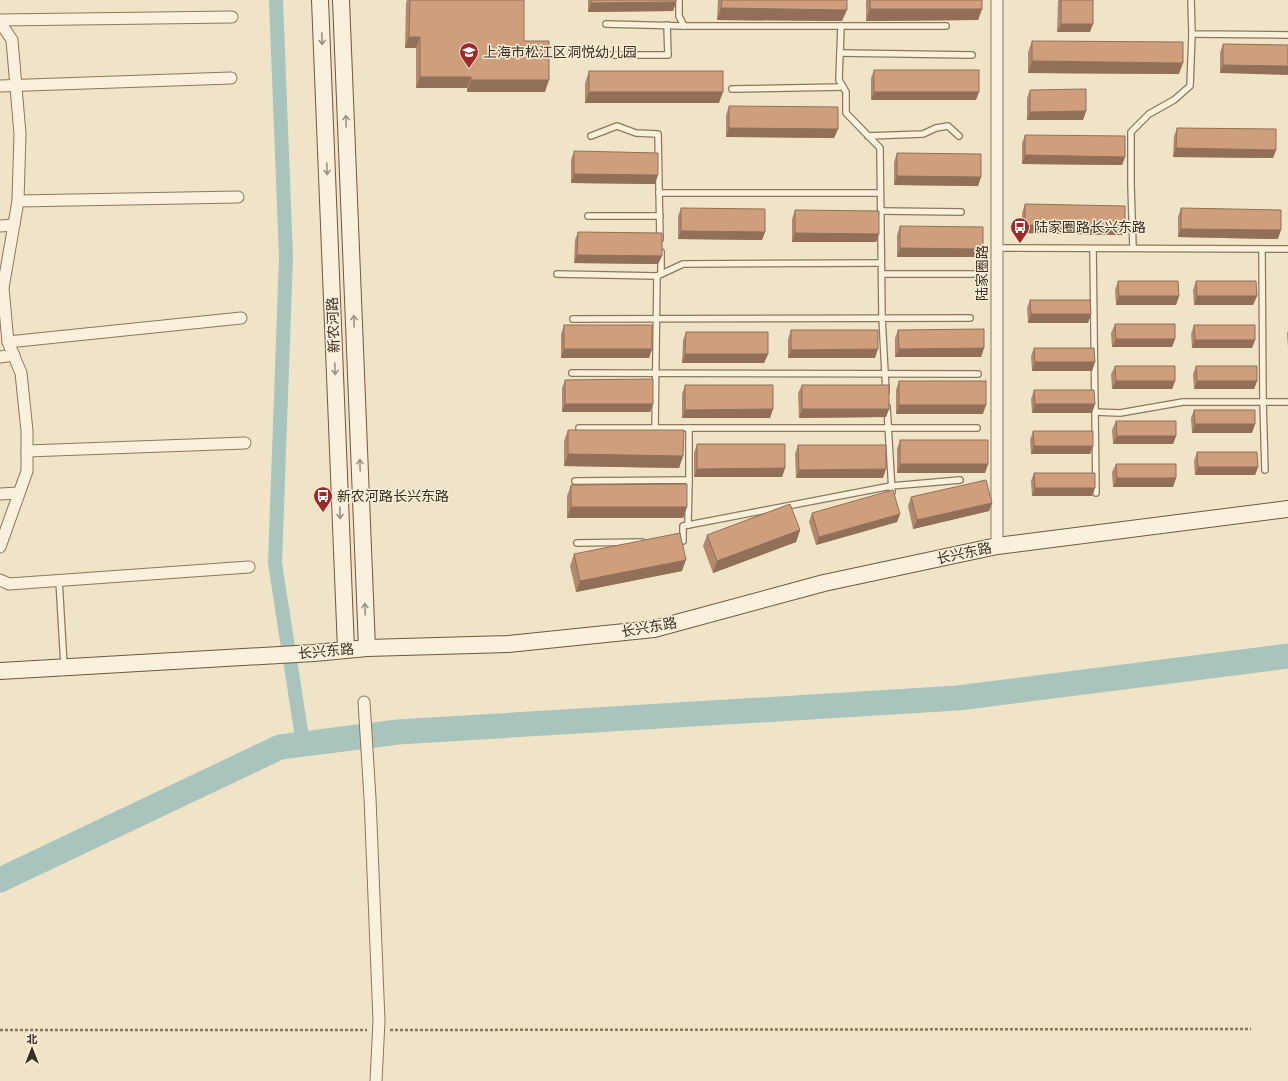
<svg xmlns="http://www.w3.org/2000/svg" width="1288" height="1081" font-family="Spectral,'Noto Sans SC',serif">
<rect width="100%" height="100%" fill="#f0e4c8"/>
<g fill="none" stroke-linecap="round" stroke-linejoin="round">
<polyline stroke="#a9c4bc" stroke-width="14" points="276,0 286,257 275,563 303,744"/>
<polyline stroke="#a9c4bc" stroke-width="25" points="0,880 280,747 398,732 958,698 1288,656"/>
<g stroke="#8d765c" stroke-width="8">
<g id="lane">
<polyline points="679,0 679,16 684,26 946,26"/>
<polyline points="1191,0 1192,34 1288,35"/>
<polyline points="606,24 684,26"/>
<polyline points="841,26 839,80 846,92 846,113 880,148 882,317 886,392"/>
<polyline points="840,53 972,55"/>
<polyline points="608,55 668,55 667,25"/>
<polyline points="732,89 843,87"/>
<polyline points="591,136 617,126 636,133 658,134 660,239"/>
<polyline points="868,136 923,134 936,128 948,126 959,136"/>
<polyline points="659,193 880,193"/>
<polyline points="881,211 961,212"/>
<polyline points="588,216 660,216"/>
<polyline points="997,248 1288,249"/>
<polyline points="1133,248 1131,185 1131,132 1149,114 1174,100 1190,86 1192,34"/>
<polyline points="1093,249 1096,493"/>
<polyline points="1262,249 1263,402 1265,470"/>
<polyline points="661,252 661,274"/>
<polyline points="557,274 657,276 683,264 881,263"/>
<polyline points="882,274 973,274"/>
<polyline points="573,319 970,318"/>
<polyline points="572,373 978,374"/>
<polyline points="887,407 892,492"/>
<polyline points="1095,412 1120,413 1183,402 1288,402"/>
<polyline points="579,428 977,428"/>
<polyline points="655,428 657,276"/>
<polyline points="689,428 689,480"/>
<polyline points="575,481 689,480 688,525"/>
<polyline points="675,541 683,541 683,526 891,486 960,480"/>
<polyline points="577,543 642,542"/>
<polyline points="59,580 64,666"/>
</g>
</g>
<g stroke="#8d765c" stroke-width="13">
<g id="street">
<polyline points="997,0 997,546"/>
<polyline points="0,20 232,17"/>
<polyline points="0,22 12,40 20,134 18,201 3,288 8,342 21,373 27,431 27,471 0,547"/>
<polyline points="0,86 231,78"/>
<polyline points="18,201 238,197"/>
<polyline points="0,226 14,225"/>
<polyline points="8,342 241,318"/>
<polyline points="0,357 14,355"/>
<polyline points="27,451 245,443"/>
<polyline points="0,494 19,493"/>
<polyline points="0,580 9,584 249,567"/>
<polyline points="364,702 370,798 379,1021 376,1081"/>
</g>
</g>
<g stroke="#6f573f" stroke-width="18">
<g id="secondary">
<polyline points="320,0 346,650"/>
<polyline points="341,0 367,648"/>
<polyline points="0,671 314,653 367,648 508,644 654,629 824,583 997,546 1288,509"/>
</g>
</g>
<g stroke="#8d765c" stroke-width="2.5" stroke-dasharray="3 2" stroke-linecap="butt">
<polyline points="0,1030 367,1030"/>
<polyline points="390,1030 1251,1029"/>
</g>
<use href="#lane" stroke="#faf1dc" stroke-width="5.5"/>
<use href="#street" stroke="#faf1dc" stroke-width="11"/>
<use href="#secondary" stroke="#faf1dc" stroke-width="16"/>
</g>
<g fill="#b2896c">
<polygon points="407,0 524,0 524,41 545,92 467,92 467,88 416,88 416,48 405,48 406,3"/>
<polygon points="588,0 676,0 676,2 673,11 588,12"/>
<polygon points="718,0 847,0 842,21 717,20"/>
<polygon points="866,0 982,0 982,9 978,20 866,21"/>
<polygon points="1058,0 1093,0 1090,32 1057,32"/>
<polygon points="1032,41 1179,74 1028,73 1028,52"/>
<polygon points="1223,44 1288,45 1220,73 1220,53"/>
<polygon points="874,70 976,100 871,100 871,78"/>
<polygon points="589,71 719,103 585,103 585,83"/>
<polygon points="1030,90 1086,111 1083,120 1027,120 1027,98"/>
<polygon points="729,106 838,129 834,138 726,137 726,115"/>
<polygon points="1177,128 1276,150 1273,158 1173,157 1174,136"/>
<polygon points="1025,135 1125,157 1122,165 1022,164 1022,143"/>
<polygon points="574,151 655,184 571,183 571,160"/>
<polygon points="897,153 981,177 978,186 894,185 894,162"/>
<polygon points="1025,204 1122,235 1022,233 1022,213"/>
<polygon points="681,208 765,232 762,240 678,239 678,216"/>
<polygon points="1181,208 1278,239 1178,237 1178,217"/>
<polygon points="795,210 879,234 876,242 792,242 792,219"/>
<polygon points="900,226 980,257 897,257 897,235"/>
<polygon points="578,232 662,256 658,264 574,263 575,240"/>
<polygon points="1118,281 1179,296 1176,305 1116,305 1115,290"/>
<polygon points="1196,281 1257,296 1253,305 1194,305 1193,290"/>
<polygon points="1030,300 1091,314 1088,323 1028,323 1027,308"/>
<polygon points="1115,324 1175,339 1172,347 1112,347 1111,333"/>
<polygon points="564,325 652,349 649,358 561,358 561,334"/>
<polygon points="1194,325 1255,340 1252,348 1192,348 1191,334"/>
<polygon points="791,330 875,358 788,358 788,339"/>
<polygon points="898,330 984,348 981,357 895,357 895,338"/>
<polygon points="1288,331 1288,348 1287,333"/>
<polygon points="686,332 768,354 764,363 682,363 683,340"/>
<polygon points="1034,348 1095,362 1092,371 1032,371 1031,356"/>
<polygon points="1115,366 1175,381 1172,389 1112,389 1111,374"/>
<polygon points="1196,366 1257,381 1254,389 1194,389 1193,374"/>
<polygon points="565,380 653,404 650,412 562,412 562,388"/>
<polygon points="899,381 983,414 896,414 896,390"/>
<polygon points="685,385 773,409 770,418 682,418 682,394"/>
<polygon points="802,385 889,409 886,417 799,418 798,393"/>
<polygon points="1034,390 1095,404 1092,413 1032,413 1031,399"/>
<polygon points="1194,410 1255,424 1252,433 1192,433 1191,418"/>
<polygon points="1116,421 1176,436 1173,444 1113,444 1112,430"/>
<polygon points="568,430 683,456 679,468 564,466 564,441"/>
<polygon points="1033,431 1093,446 1090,454 1031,454 1030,440"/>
<polygon points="900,440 988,464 985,473 897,473 897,449"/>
<polygon points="697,444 785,468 782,477 694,477 694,453"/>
<polygon points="798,445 883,478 796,478 795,454"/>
<polygon points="1197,452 1258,467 1255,475 1195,475 1194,461"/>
<polygon points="1116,464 1176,478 1173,487 1113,487 1112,472"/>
<polygon points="1034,473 1095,488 1092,496 1032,496 1031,481"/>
<polygon points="571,485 687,507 683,518 567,518 567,496"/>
<polygon points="911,497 992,503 989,511 913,529 908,506"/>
<polygon points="812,513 900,514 897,522 816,545 809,522"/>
<polygon points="800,530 796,542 713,573 703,546 707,535"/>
<polygon points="574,554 682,571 576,592 570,566"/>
</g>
<g fill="#916f58">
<polygon points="676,2 673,11 588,12 591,3"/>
<polygon points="721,8 847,10 842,21 717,20"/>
<polygon points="870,9 982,9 978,20 866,21"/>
<polygon points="1061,24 1093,24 1090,32 1057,32"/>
<polygon points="409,37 420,37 416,48 405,48"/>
<polygon points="1032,61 1183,63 1179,74 1028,73"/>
<polygon points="1223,65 1288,66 1288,75 1220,73"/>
<polygon points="420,77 471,77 467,88 416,88"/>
<polygon points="471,80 549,80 545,92 467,92"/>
<polygon points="589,92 723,92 719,103 585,103"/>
<polygon points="874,92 979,92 976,100 871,100"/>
<polygon points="1086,111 1083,120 1027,120 1030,112"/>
<polygon points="729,128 838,129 834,138 726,137"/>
<polygon points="1176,148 1276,150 1273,158 1173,157"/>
<polygon points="1025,155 1125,157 1122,165 1022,164"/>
<polygon points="574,174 658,175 655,184 571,183"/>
<polygon points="897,176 981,177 978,186 894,185"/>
<polygon points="1025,225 1125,226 1122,235 1022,233"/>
<polygon points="1181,229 1281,230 1278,239 1178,237"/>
<polygon points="681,231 765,232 762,240 678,239"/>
<polygon points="795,233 879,234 876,242 792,242"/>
<polygon points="900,248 983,249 980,257 897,257"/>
<polygon points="577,255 662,256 658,264 574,263"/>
<polygon points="1119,296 1179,296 1176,305 1116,305"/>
<polygon points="1197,296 1257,296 1253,305 1194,305"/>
<polygon points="1031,314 1091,314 1088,323 1028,323"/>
<polygon points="1116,339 1175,339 1172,347 1112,347"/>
<polygon points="1195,340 1255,340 1252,348 1192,348"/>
<polygon points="984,348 981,357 895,357 899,349"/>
<polygon points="564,349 652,349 649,358 561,358"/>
<polygon points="878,349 875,358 788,358 791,350"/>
<polygon points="685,354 768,354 764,363 682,363"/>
<polygon points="1035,362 1095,362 1092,371 1032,371"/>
<polygon points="1116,381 1175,381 1172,389 1112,389"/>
<polygon points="1197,381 1257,381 1254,389 1194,389"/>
<polygon points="565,404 653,404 650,412 562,412"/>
<polygon points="1035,404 1095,404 1092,413 1032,413"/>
<polygon points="899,405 986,405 983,414 896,414"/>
<polygon points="773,409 770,418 682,418 685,410"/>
<polygon points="802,409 889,409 886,417 799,418"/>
<polygon points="1195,424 1255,424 1252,433 1192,433"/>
<polygon points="1117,436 1176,436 1173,444 1113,444"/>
<polygon points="1034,446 1093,446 1090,454 1031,454"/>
<polygon points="568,454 683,456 679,468 564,466"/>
<polygon points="900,464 988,464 985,473 897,473"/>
<polygon points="1198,467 1258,467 1255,475 1195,475"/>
<polygon points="785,468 782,477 694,477 697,469"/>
<polygon points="886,469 883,478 796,478 799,470"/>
<polygon points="1117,478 1176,478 1173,487 1113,487"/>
<polygon points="1035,488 1095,488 1092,496 1032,496"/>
<polygon points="992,503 989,511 913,529 917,520"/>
<polygon points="571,507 687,507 683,518 567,518"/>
<polygon points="900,514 897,522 816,545 819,537"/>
<polygon points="800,530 796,542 713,573 717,561"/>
<polygon points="686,560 682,571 576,592 580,581"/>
</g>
<g fill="#cf9f7d" stroke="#916f58">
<polygon points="410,0 524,0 524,41 549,41 549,80 471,80 471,77 420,77 420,37 409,37"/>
<polygon points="591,0 676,0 676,2 591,3"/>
<polygon points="722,0 847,0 847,10 721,8"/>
<rect x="870" y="0" width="112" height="9"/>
<rect x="1061" y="0" width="32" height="24"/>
<polygon points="1032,41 1183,42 1183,63 1032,61"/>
<polygon points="1223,44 1288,45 1288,66 1223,65"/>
<rect x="874" y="70" width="105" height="22"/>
<rect x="589" y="71" width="134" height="21"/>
<polygon points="1086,89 1086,111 1030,112 1030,90"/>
<polygon points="729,106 838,107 838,129 729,128"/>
<polygon points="1177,128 1276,129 1276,150 1176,148"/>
<polygon points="1025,135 1125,136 1125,157 1025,155"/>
<polygon points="574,151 658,153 658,175 574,174"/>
<polygon points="897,153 981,154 981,177 897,176"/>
<polygon points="1025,204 1125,206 1125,226 1025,225"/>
<polygon points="681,208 765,209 765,232 681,231"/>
<polygon points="1181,208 1281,210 1281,230 1181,229"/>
<polygon points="795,210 879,211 879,234 795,233"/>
<polygon points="900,226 983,227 983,249 900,248"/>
<polygon points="578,232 662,233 662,256 577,255"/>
<polygon points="1118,281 1178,281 1179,296 1119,296"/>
<polygon points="1196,281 1256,281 1257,296 1197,296"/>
<polygon points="1030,300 1090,300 1091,314 1031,314"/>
<polygon points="1115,324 1175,324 1175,339 1116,339"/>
<rect x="564" y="325" width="88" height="24"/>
<polygon points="1194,325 1255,325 1255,340 1195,340"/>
<polygon points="984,329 984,348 899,349 898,330"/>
<polygon points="791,330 878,330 878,349 791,350"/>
<polygon points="686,332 768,332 768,354 685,354"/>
<polygon points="1034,348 1094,348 1095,362 1035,362"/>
<polygon points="1115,366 1175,366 1175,381 1116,381"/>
<polygon points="1196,366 1257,366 1257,381 1197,381"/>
<polygon points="653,379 653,404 565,404 565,380"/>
<rect x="899" y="381" width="87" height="24"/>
<polygon points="685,385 773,385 773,409 685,410"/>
<rect x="802" y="385" width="87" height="24"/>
<polygon points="1034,390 1094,390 1095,404 1035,404"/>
<polygon points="1194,410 1255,410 1255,424 1195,424"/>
<polygon points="1116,421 1176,421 1176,436 1117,436"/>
<polygon points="568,430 684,430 683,456 568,454"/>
<polygon points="1033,431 1093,431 1093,446 1034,446"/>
<rect x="900" y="440" width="88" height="24"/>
<polygon points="697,444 785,444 785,468 697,469"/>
<polygon points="798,445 886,445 886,469 799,470"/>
<polygon points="1197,452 1257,452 1258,467 1198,467"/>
<polygon points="1116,464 1176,464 1176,478 1117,478"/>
<polygon points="1034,473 1095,473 1095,488 1035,488"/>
<polygon points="986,480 992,503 917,520 911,497"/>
<polygon points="687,484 687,507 571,507 571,485"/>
<polygon points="893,490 900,514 819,537 812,513"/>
<polygon points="790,504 800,530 717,561 707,535"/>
<polygon points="680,533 686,560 580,581 574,554"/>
</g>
<defs><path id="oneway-shaft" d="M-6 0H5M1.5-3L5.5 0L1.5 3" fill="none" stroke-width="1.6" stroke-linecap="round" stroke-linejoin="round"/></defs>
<g stroke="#9c907e">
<use href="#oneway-shaft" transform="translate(322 39) rotate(88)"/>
<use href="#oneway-shaft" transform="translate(346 121) rotate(-92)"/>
<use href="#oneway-shaft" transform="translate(327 169) rotate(88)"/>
<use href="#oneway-shaft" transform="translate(354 321) rotate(-92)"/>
<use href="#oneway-shaft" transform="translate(335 369) rotate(88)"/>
<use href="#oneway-shaft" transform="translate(360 465) rotate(-92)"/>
<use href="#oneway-shaft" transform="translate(340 513) rotate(88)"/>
<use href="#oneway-shaft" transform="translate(365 609) rotate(-92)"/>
</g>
<defs>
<g id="school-pin" transform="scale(1)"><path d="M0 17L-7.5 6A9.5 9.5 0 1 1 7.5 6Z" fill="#9e2a2b" stroke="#f7eed8"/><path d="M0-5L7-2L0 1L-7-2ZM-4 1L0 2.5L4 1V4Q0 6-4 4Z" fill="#fff"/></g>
<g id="bus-pin" transform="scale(1)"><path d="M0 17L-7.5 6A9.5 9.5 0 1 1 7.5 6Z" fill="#9e2a2b" stroke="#f7eed8"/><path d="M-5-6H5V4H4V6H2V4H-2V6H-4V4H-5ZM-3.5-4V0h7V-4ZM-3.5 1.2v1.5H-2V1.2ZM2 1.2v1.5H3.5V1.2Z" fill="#fff"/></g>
</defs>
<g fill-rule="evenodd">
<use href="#school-pin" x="469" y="52"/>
<use href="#bus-pin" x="1020" y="227"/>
<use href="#bus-pin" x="323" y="496"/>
</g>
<g text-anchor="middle" stroke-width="3" stroke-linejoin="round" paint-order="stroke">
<g font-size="14" fill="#3d2e20" stroke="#f7eed8" text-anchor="start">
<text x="483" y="57">上海市松江区洞悦幼儿园</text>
<text x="1034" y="232">陆家圈路长兴东路</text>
<text x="337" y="501">新农河路长兴东路</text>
</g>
<g font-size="14" fill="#3d2e20" stroke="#f7eed8">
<text transform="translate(982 273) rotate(-90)" y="5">陆家圈路</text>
<text transform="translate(333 325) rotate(-92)" y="5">新农河路</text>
<text transform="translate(964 553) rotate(-12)" y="5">长兴东路</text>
<text transform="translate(649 627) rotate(-10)" y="5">长兴东路</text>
<text transform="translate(326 651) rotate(-5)" y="5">长兴东路</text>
</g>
</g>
<g transform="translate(32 1049)" stroke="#f7eed8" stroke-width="3" paint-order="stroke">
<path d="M0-3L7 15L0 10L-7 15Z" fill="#3d2e20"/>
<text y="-6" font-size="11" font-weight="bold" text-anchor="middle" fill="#3d2e20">北</text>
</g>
</svg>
